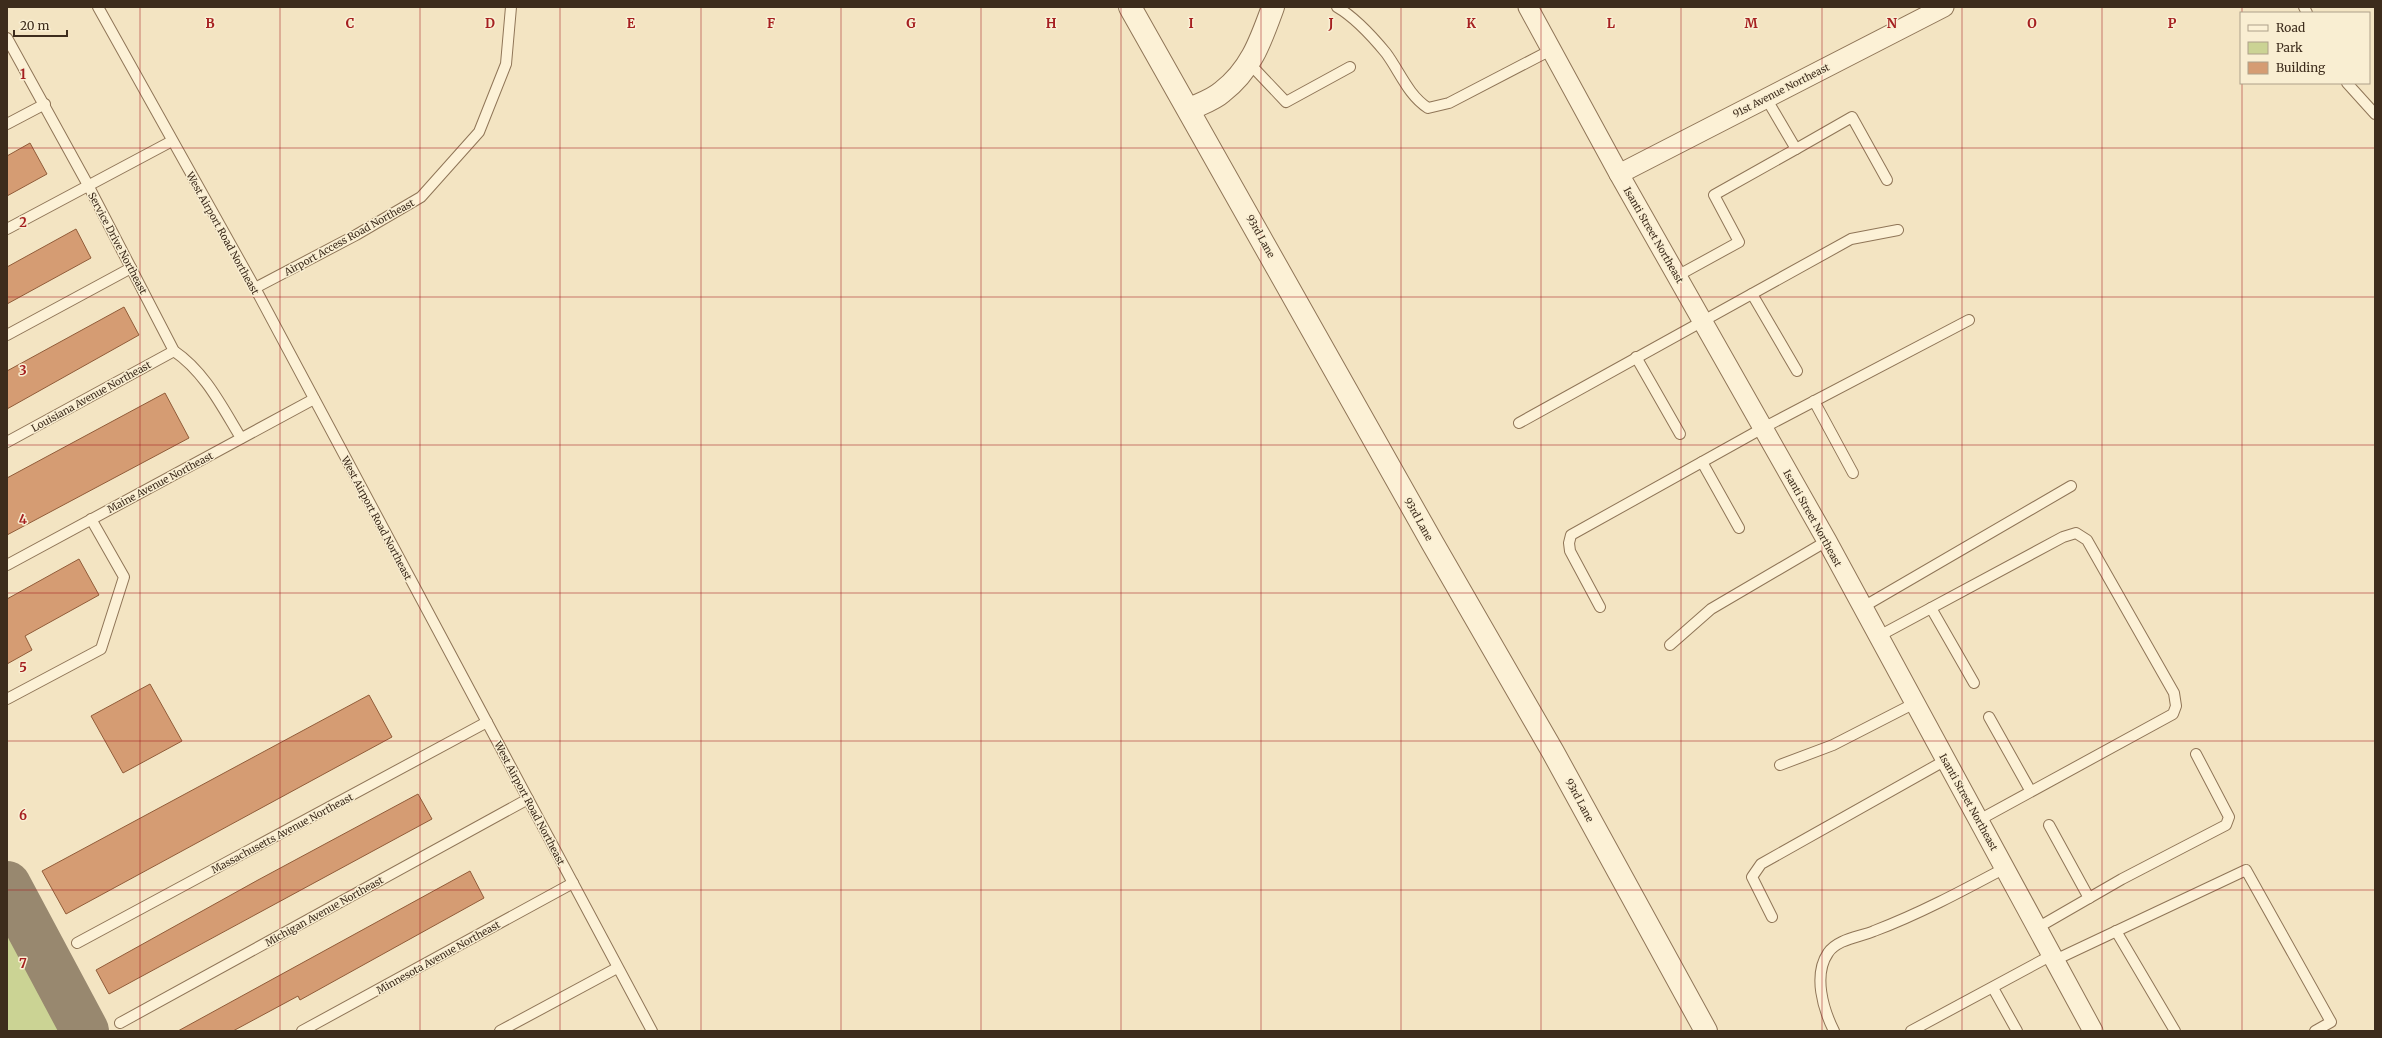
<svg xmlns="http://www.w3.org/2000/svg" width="2382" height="1038" font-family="Merriweather,serif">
<rect width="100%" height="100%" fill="#f3e4c2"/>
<polygon fill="#cbd394" points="7,927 62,1031 7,1031"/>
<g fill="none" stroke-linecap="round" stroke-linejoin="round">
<polyline stroke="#98886f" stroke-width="48" points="7,885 85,1031"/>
</g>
<g fill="#d59c73" stroke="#915c39">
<polygon points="30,143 47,174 7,196 7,156"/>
<polygon points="76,229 91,258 7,304 7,267"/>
<polygon points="124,307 139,335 7,409 7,371"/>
<polygon points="165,393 189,438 7,535 7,478"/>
<polygon points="79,559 99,595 25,636 32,650 7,664 7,599"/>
<polygon points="150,684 182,741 123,773 91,716"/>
<polygon points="369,695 392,737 66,914 42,871"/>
<polygon points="418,794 432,819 109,994 96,970 258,880"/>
<polygon points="470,871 484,898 300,1000 298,996 233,1031 178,1031"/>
</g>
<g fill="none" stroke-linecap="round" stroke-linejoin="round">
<g stroke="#8f7557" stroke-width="12">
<g id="service">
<polyline points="98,7 255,288 652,1031"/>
<path d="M1337,7c19,11 35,29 49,46 14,19 22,42 42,55l21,-5 102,-53"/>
<polyline points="2304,7 2307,13"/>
<path d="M7,38l81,147 86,166c31,21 48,56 67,87"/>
<polyline points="1250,64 1286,102 1350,67"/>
<polyline points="2347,83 2375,114"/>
<polyline points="7,124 45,104"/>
<polyline points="1796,149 1852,117 1887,180"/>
<polyline points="7,229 172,141"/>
<polyline points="1677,276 1739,242 1714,195 1796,149 1766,98"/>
<polyline points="255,288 356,235 421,197 479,132 506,64 511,7"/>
<polyline points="1752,294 1797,371"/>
<polyline points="7,335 131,268"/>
<polyline points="1636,357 1680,434"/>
<polyline points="1814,401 1853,473"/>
<polyline points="1519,423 1851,239 1898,230"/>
<polyline points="7,442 174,351"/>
<polyline points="1702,462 1739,528"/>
<polyline points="7,565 314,399"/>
<polyline points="1600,607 1570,551 1569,543 1571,535 1763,428 1969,320"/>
<polyline points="1863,607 2071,486"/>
<polyline points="1931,608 1974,683"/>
<polyline points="1879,636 2063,537 2076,533 2087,540 2174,693 2176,706 2173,714 1979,820"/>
<polyline points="1670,645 1711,609 1827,541"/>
<polyline points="7,699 101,649 124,577 91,519"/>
<polyline points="1989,717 2030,790"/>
<polyline points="1780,765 1833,745 1915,703"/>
<polyline points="2049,825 2089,898"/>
<polyline points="1772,917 1752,877 1761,864 1946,760"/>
<polyline points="2037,928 2122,879 2226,825 2229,817 2196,754"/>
<polyline points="2116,931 2175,1031"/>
<polyline points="77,943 487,722"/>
<polyline points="2055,960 2246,870 2331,1022 2315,1031"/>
<polyline points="1993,988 2017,1031"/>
<polyline points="120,1023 528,799"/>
<polyline points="302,1031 573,883"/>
<polyline points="500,1031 617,968"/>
<path d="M1834,1031c-11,-22 -21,-56 -6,-78 9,-14 32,-16 46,-22 45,-17 88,-40 131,-63"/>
<polyline points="1911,1031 2052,955"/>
</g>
</g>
<g stroke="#8f7557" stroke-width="21">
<g id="minor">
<polyline points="1528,7 1619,174 1827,541 2093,1031"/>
<polyline points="1619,174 1944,7"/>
</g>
</g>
<g stroke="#8f7557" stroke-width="24">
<g id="tertiary">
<polyline points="1130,7 1433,544 1553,752 1706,1031"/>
<path d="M1190,109c10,-5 23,-9 32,-17 29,-22 39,-52 51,-85"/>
</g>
</g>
<use href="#service" stroke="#fcf1d6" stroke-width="10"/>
<use href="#minor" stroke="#fcf1d6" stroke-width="19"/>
<use href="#tertiary" stroke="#fcf1d6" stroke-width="22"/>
</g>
<path fill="none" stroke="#a51f20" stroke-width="1" stroke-opacity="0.55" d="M140,7v1024M280,7v1024M420,7v1024M560,7v1024M701,7v1024M841,7v1024M981,7v1024M1121,7v1024M1261,7v1024M1401,7v1024M1541,7v1024M1681,7v1024M1822,7v1024M1962,7v1024M2102,7v1024M2242,7v6M2242,83v948M7,148h2368M7,297h2368M7,445h2368M7,593h2368M7,741h2368M7,890h2368"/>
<g text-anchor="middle" stroke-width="3" stroke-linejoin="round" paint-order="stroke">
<g font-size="10" fill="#3d2c1c" stroke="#f9eed2">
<text transform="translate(1781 90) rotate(-27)" y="4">91st Avenue Northeast</text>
<text transform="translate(223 233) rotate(61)" y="4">West Airport Road Northeast</text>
<text transform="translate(1654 235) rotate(60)" y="4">Isanti Street Northeast</text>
<text transform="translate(1261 236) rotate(61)" y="4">93rd Lane</text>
<text transform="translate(349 237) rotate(-29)" y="4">Airport Access Road Northeast</text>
<text transform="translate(118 243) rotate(62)" y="4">Service Drive Northeast</text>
<text transform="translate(91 396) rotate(-29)" y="4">Louisiana Avenue Northeast</text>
<text transform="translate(160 482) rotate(-28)" y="4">Maine Avenue Northeast</text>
<text transform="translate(377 518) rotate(62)" y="4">West Airport Road Northeast</text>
<text transform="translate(1813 518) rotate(61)" y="4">Isanti Street Northeast</text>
<text transform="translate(1419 519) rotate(61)" y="4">93rd Lane</text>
<text transform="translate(1580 800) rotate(62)" y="4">93rd Lane</text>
<text transform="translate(1969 802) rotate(61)" y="4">Isanti Street Northeast</text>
<text transform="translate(530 803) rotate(62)" y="4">West Airport Road Northeast</text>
<text transform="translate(282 833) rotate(-28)" y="4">Massachusetts Avenue Northeast</text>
<text transform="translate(324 911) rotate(-29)" y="4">Michigan Avenue Northeast</text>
<text transform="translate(438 957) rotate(-29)" y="4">Minnesota Avenue Northeast</text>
</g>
</g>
<g font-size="13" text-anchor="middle" font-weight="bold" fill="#a51f20" stroke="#f9eed2" stroke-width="3" stroke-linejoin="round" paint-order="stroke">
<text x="210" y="28">B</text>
<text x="350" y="28">C</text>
<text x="490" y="28">D</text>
<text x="631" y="28">E</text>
<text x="771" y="28">F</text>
<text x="911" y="28">G</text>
<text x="1051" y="28">H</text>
<text x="1191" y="28">I</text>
<text x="1331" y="28">J</text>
<text x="1471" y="28">K</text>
<text x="1611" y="28">L</text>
<text x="1751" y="28">M</text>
<text x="1892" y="28">N</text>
<text x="2032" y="28">O</text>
<text x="2172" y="28">P</text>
<text x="23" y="79">1</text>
<text x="23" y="227">2</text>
<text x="23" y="375">3</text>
<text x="23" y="524">4</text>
<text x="23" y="672">5</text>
<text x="23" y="820">6</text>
<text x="23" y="968">7</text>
</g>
<rect width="2382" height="1038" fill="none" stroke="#3d2c1c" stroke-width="16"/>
<rect x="2240" y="12" width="130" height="72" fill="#f9eed2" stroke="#aea089"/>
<rect x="2248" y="25" width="20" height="6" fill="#fcf1d6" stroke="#aea089"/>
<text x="2276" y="32" font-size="12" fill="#3d2c1c">Road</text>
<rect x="2248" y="42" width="20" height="12" fill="#cbd394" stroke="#aea089"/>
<text x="2276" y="52" font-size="12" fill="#3d2c1c">Park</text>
<rect x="2248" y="62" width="20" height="12" fill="#d59c73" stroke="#aea089"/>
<text x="2276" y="72" font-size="12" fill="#3d2c1c">Building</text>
<path d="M14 30v6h53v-6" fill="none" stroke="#3d2c1c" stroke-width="2"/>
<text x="20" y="30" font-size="12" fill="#3d2c1c" stroke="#f9eed2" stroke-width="3" paint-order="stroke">20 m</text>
</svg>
